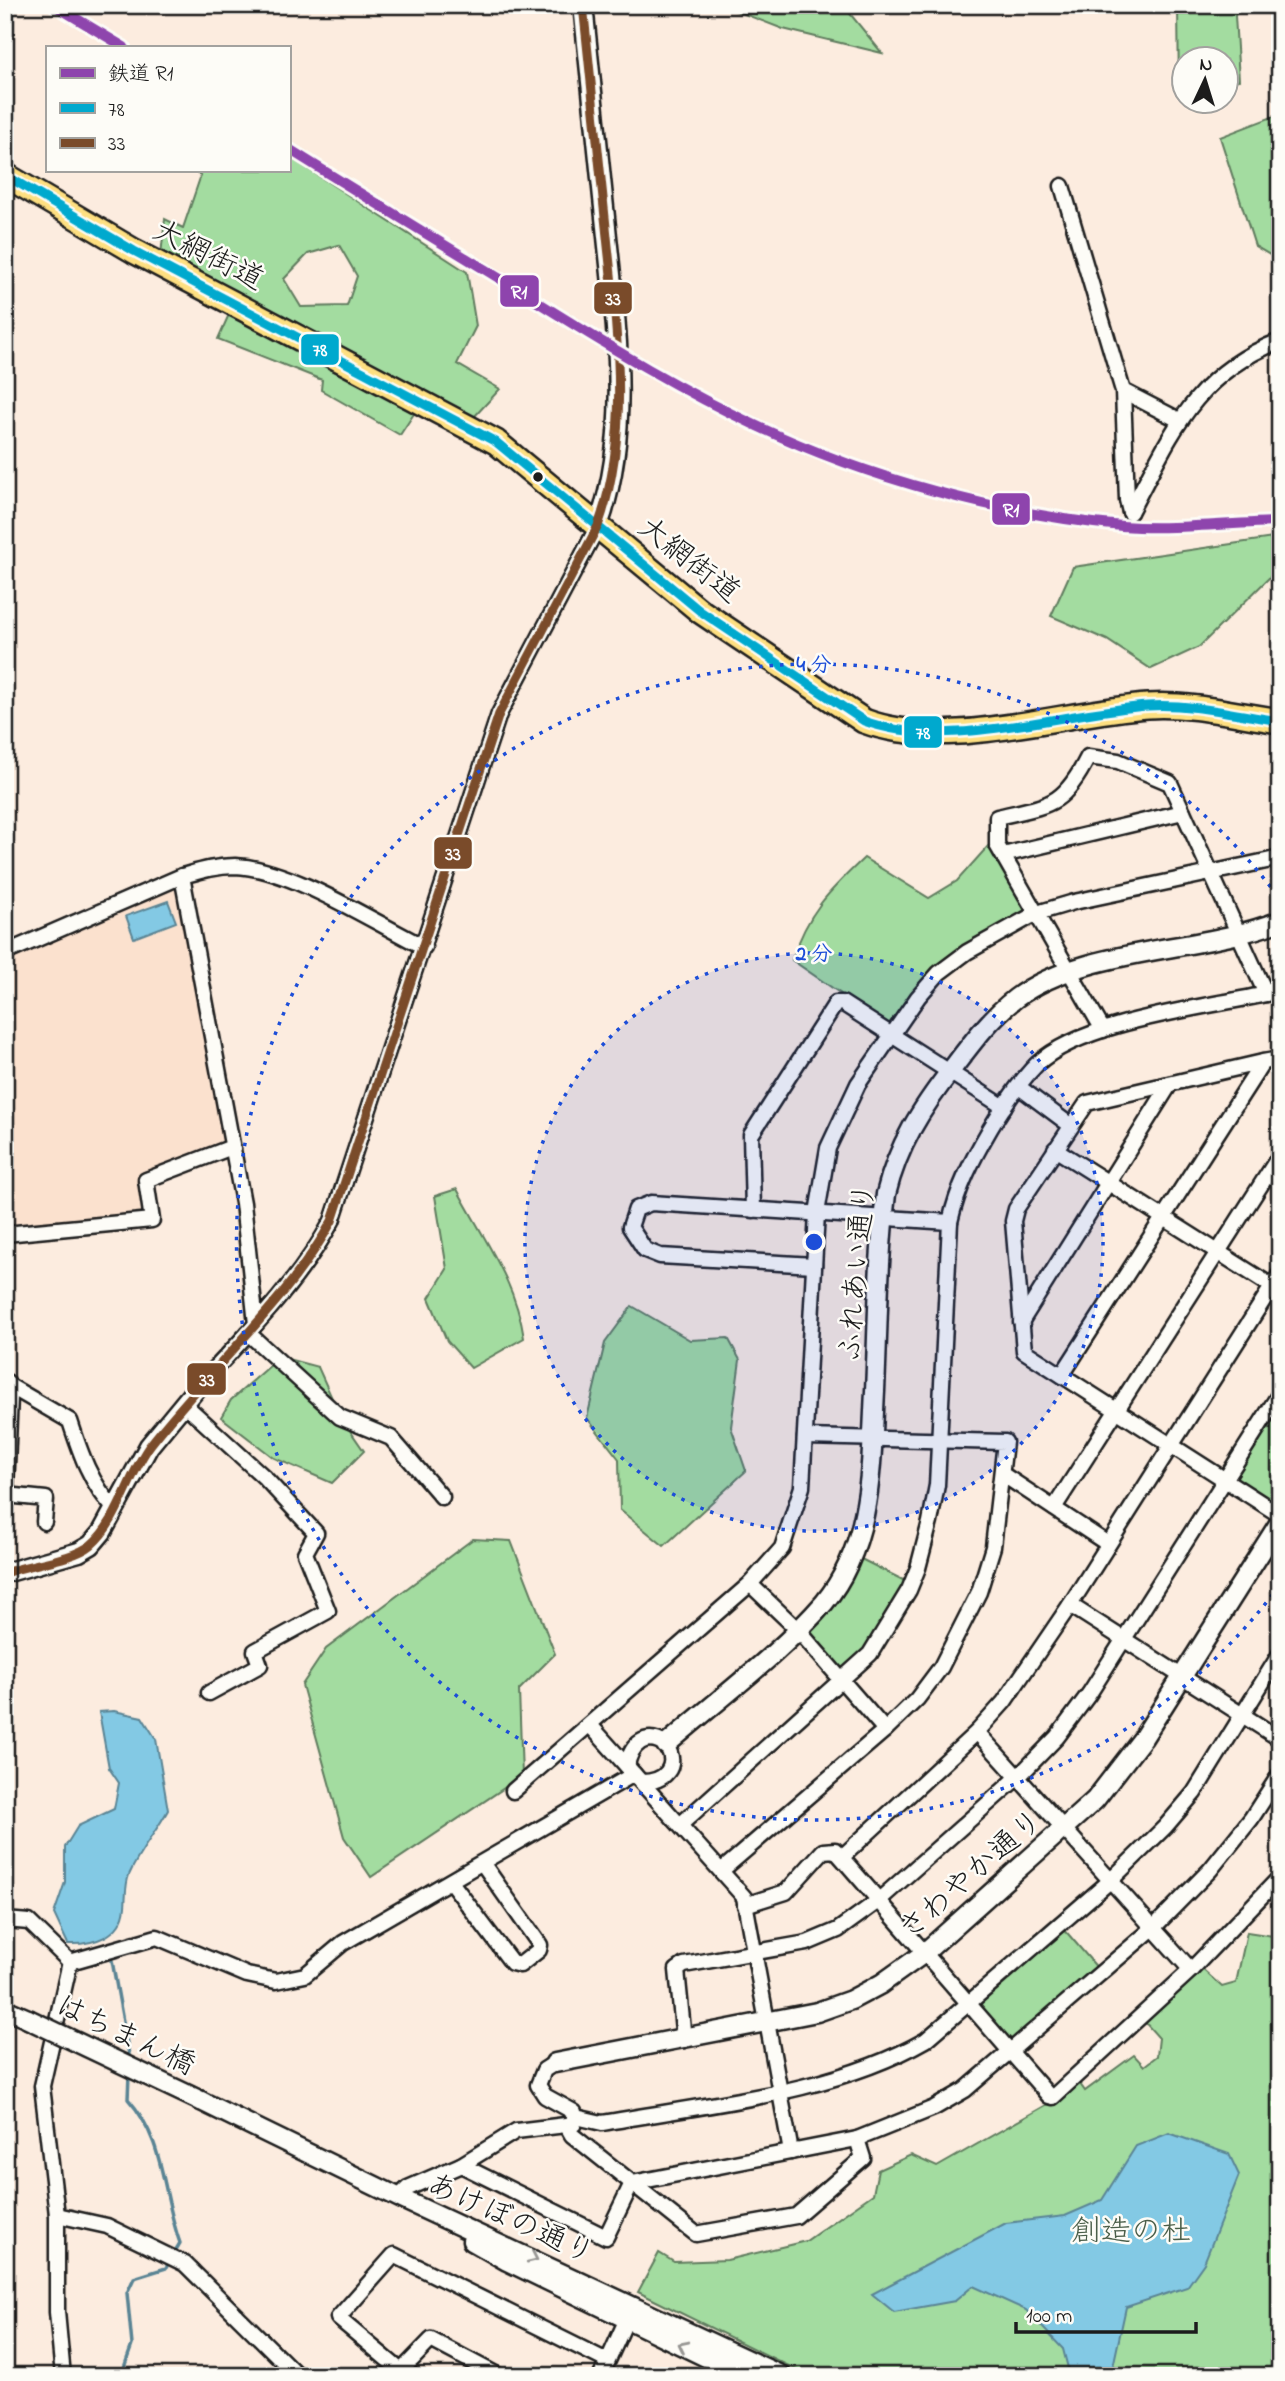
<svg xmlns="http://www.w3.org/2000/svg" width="1285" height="2381" font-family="'Indie Flower','Klee One',sans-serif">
<rect width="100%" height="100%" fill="#fcecdf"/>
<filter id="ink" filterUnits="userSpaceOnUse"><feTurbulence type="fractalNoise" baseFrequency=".0143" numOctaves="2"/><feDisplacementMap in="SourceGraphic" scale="14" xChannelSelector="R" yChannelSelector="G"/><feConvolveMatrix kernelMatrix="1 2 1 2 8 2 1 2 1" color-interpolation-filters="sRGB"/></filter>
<g filter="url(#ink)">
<polygon fill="#fbe1ce" points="171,887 179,890 226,1135 222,1145 138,1176 145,1210 138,1216 5,1226 5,959"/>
<g fill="#a3dca0" stroke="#607c5e" stroke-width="2" fill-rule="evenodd">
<polygon points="721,5 843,5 882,53 783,29"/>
<polygon points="1178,5 1239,5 1235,16 1239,80 1226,82 1226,60 1184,60 1183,91 1179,92"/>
<polygon points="1280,114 1280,261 1255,246 1220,137"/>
<path d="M289,157l178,115 9,54 -19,38 43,25 -26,28 -49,-20 -25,38 -79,-45 1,-10 -104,-41 21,-47 -78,-37 4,-36 18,9 18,-53 -11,-5h99zM339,245l18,31 -10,30 -46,1 -17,-28 24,-25z"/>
<polygon points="1280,537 1280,567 1199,647 1151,669 1107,640 1051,616 1073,567"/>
<path d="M989,845l36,64 -1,6 -30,14 -103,95 -5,1 -94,-65c16,-48 36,-68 72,-102l65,40 28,-17z"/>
<polygon points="1280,995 1280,1061 1274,1057 1272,1000"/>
<path d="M457,1189c26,49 59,93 67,149l-53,30 -24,-27 -18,-43 18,-29 -12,-73z"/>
<polygon points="632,1306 690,1340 728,1338 740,1360 731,1427 746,1471 664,1546 620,1510 619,1459 587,1418 605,1343"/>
<polygon points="280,1357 318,1367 340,1416 364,1451 332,1483 274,1458 221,1417 231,1400"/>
<polygon points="1280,1404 1280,1504 1272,1504 1236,1481 1234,1476"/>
<polygon points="473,1539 511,1541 555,1654 519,1690 522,1776 371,1877 344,1837 302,1685 326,1649"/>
<polygon points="859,1558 907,1582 863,1653 843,1672 806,1630"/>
<polygon points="1063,1928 1099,1970 1016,2042 1006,2042 977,2010 977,2002"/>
<polygon points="1247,1932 1280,1937 1280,2376 809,2376 638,2292 659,2253 674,2262 727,2260 806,2241 873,2194 878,2170 911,2155 937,2167 1055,2100 1077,2080 1085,2091 1134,2055 1144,2066 1157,2056 1159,2038 1142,2019 1200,1967 1222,1987 1236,1983"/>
</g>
<g fill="#83c9e4" stroke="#5a8494" stroke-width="2">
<polygon points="168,901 176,922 134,938 126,916"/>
<path d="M114,1711l28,6 14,22 12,71c-12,22 -28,40 -39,65 -4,10 -3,22 -4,32 -3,30 -33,38 -57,37l-14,-30 11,-32v-35l13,-21 36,-17 5,-26 -10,-15 -10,-56z"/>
<polygon points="1169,2133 1229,2154 1239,2175 1204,2263 1187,2287 1126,2307 1111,2376 1070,2376 1063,2349 1026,2310 973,2286 955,2301 894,2312 872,2294 1006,2223 1065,2216 1102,2200 1136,2146"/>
</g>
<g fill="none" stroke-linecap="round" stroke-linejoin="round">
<g stroke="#5a8494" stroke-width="3.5">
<polyline points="111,1955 130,2060"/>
<path d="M129,2075l-1,24c37,41 34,94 52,144l-6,10"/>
<polyline points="121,2376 132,2345 127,2293 134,2278 166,2268 170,2260"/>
</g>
<g stroke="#1c1c1c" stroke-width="19">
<g id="minor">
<polyline points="1062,186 1123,391 1127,500 1130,512"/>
<polyline points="1123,391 1179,420"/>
<path d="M1130,512c41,-76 63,-138 150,-171"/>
<polyline points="1003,855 1183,812"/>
<polyline points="182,876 243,1203 256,1324"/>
<path d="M5,953l177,-77c18,-5 34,-10 53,-10 56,2 138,56 189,81"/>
<path d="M1103,1030l-106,-185v-28c52,-12 66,-10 91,-60l30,4 52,22 96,211"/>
<polyline points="1280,1064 1274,1060 1263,1062 1087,1103 1016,1209 1013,1221 1024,1351 1280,1515"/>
<polyline points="1019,1087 1070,1125"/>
<polyline points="1055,1149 1278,1290"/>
<polyline points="753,1210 751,1135 836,1003 842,1003 1004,1107"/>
<polyline points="5,1234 152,1220 146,1180 232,1147"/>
<polyline points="814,1265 660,1256 645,1250 630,1227 636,1209 651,1203 950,1222"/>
<polyline points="1021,1322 1170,1084"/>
<polyline points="248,1333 340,1417 391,1438 442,1497"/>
<polyline points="1062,1375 1263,1062"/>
<path d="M8,1385l62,36c10,31 21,64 45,88"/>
<path d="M196,1389c49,-53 101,-104 136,-168l167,-507 99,-188"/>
<polyline points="184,1404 264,1477 316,1533 305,1553 328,1611 255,1651 260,1665 209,1693"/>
<polyline points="1002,1474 1108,1544"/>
<polyline points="6,1495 46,1499 44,1522"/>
<polyline points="1054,1508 1280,1155"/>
<polyline points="5,1512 10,1396 7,1382"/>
<polyline points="750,1584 798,1630 885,1730"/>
<polyline points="1070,1605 1280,1739"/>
<polyline points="590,1725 744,1897 791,2152"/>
<polyline points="977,1732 1191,1970"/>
<path d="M627,1766c4,-22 19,-35 39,-21 14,22 -2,37 -24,37"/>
<polyline points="513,1791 750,1584 782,1548 802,1487 817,1213 828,1148 858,1084 918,997 939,973 967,952 1037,913 1074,902 1280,858"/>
<path d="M680,1825l190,-171 39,-64 9,-22 12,-46 7,-37 13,-263c8,-35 22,-62 40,-93 13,-22 29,-47 47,-65 46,-43 166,-56 229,-70l14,-8"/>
<polyline points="842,1857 977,1732 1004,1702 1070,1605 1280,1274"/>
<polyline points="721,1871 885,1730 917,1699 941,1667 979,1592 993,1547 1005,1442 805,1437"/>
<polyline points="451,1882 512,1963 520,1965 539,1950 540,1945 483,1864"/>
<polyline points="745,1905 786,1892 823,1851 835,1850 1049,2096 1053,2097 1191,1970 1280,1877"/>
<polyline points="5,1920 29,1922 70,1962"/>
<polyline points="684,2040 677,1970 684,1965 807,1943 838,1930 878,1901 1018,1777 1057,1737 1089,1694 1280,1393"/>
<path d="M576,2117l26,6c105,-19 230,-29 324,-83l184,-159 55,-54 29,-34 86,-139"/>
<polyline points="567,2126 572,2135 696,2234 796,2216 863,2158 857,2139"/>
<polyline points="461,2165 606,2237 632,2183 857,2139 934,2108 965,2090 1153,1928 1210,1870 1251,1819 1280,1774"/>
<polyline points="399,2197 408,2188 461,2165 516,2131 574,2124 574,2112 545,2096 538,2085 544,2070 555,2063"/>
<polyline points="57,2215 107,2226 185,2264 298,2376"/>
<polyline points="401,2371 431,2340 499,2376"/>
<polyline points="63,2376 57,2312 57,2215 42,2086 70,1962 157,1937 247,1975 276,1981 305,1975 343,1943 634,1774"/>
<polyline points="407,2376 338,2318 394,2255 607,2361"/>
<polyline points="601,2376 631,2310"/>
</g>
</g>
<g stroke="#1c1c1c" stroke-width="23">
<g id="tertiary">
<path d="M583,5c8,74 15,148 23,222 10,98 26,205 -8,299"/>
<polyline points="5,1573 79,1552 91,1545 102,1532 149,1446 196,1389"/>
<path d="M666,1745c49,-43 116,-93 158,-142 49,-59 47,-139 51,-212 3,-66 3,-132 11,-197 12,-49 35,-85 66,-125 19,-25 38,-51 64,-71 68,-51 184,-45 264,-77"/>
<polyline points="5,2009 28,2019"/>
<polyline points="555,2063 817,2012 851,2000 881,1984 923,1954 1095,1800 1143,1738 1280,1522"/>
<polyline points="201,2101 404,2200 782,2376"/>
<polyline points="472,2241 507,2261 745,2376"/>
</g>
</g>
<g stroke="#1c1c1c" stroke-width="28">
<path id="primary" d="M5,175l129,76 362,191 204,169 164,110c83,31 197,-9 284,-15 43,-3 89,9 132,15"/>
</g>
<use href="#minor" stroke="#fdfcf7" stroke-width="14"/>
<use href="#tertiary" stroke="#fdfcf7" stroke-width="18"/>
<use href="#primary" stroke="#fedf80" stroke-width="23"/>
<g stroke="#1c1c1c" stroke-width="23" stroke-linecap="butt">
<polyline id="tertiary-bridge" points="28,2019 201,2101"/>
</g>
<use href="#tertiary-bridge" stroke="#fdfcf7" stroke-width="18"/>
<g stroke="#fdfcf7" stroke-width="14">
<path id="bus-1" d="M5,175l129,76 362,191 204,169 164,110c83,31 197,-9 284,-15 43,-3 89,9 132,15"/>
</g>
<g stroke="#fdfcf7" stroke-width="14">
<path id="bus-2" d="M5,1573c24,-9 68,-13 86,-28 29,-25 37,-71 60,-101 59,-76 134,-139 181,-223l167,-507 99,-188c34,-94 18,-201 8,-299 -8,-74 -15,-148 -23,-222"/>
</g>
<use href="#bus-1" stroke="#00a9ce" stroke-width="9"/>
<use href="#bus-2" stroke="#7a4b2a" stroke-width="9"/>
<g stroke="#fdfcf7" stroke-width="16">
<g id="rail-1">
<polyline points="54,5 124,47"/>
<path d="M289,149c84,53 170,104 255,157 69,43 138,85 213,120 113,53 241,88 365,100 51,4 106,-3 158,-4"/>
</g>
</g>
<use href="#rail-1" stroke="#8e44ad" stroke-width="10"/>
</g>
<defs><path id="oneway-chevron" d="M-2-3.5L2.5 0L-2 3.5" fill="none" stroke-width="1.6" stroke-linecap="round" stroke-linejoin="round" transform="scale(1.75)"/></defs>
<g stroke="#989794">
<use href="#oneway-chevron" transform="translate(533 2258) rotate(25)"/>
<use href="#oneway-chevron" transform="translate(683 2346) rotate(-154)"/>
</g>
</g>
<circle cx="814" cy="1242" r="289" fill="#1d4ed8" fill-opacity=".12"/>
<g fill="none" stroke="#1d4ed8" stroke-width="3.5" stroke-dasharray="3.5 7">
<circle cx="814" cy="1242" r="289"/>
<path d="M1279 1586A578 578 0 1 1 1279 898"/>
</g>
<circle fill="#1c1c1c" stroke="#fdfcf7" stroke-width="2.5" cx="538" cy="477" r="6"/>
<g text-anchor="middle" stroke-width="5" stroke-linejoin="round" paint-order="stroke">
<g font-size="30" fill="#1c1c1c" stroke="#fdfcf7">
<text transform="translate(209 254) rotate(27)" y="10">大網街道</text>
<text transform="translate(690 559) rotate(38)" y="10">大網街道</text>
<text transform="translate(856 1272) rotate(-85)" y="10">ふれあい通り</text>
<text transform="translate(970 1874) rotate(-41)" y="10">さわやか通り</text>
<text transform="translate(126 2034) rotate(25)" y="10">はちまん橋</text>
<text transform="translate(511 2218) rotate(24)" y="10">あけぼの通り</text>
</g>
<g font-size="30" fill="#4b5f4a" stroke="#fdfcf7">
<text x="1131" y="2240">創造の杜</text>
</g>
</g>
<circle cx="814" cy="1242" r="10" fill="#1d4ed8" stroke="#fdfcf7" stroke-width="3.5"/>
<g font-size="21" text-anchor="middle" font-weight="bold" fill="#1d4ed8" stroke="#fdfcf7" stroke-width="5" stroke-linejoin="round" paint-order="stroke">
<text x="814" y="671">4 分</text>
<text x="814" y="960">2 分</text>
</g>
<g stroke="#fdfcf7" stroke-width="2.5">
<rect x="499" y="274" width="41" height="34" rx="7" fill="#8e44ad"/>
<rect x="593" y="281" width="40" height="34" rx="7" fill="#7a4b2a"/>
<rect x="300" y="333" width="40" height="33" rx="7" fill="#00a9ce"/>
<rect x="991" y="492" width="40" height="34" rx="7" fill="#8e44ad"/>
<rect x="903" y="715" width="40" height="34" rx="7" fill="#00a9ce"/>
<rect x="433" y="836" width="40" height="34" rx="7" fill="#7a4b2a"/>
<rect x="186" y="1362" width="41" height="34" rx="7" fill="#7a4b2a"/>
</g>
<g font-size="19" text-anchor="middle" font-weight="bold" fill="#fff">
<text x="519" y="298">R1</text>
<text x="613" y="305">33</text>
<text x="320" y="356">78</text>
<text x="1011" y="516">R1</text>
<text x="923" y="739">78</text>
<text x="453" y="860">33</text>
<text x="207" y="1386">33</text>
</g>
<rect width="1285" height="2381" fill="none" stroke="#fdfcf7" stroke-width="28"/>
<rect x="14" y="14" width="1257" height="2353" fill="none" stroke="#1c1c1c" stroke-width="2.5" filter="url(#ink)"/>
<rect x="46" y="46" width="245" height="126" fill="#fdfcf7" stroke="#a3a29f" stroke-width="2"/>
<rect x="60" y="68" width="35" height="10" fill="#8e44ad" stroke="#a3a29f" stroke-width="2"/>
<text x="108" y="80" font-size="21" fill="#1c1c1c">鉄道 R1</text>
<rect x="60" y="103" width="35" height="10" fill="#00a9ce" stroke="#a3a29f" stroke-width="2"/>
<text x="108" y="116" font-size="21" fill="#1c1c1c">78</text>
<rect x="60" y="138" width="35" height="10" fill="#7a4b2a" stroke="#a3a29f" stroke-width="2"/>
<text x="108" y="150" font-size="21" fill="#1c1c1c">33</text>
<g transform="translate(1205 80) rotate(4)"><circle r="33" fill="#fdfcf7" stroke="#a3a29f" stroke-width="2"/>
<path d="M0-5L12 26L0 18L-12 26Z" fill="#1c1c1c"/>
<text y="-10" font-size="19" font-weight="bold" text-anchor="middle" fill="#1c1c1c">N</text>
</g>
<path d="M1016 2322v10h180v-10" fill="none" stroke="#1c1c1c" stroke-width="3.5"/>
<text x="1026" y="2322" font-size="21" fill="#1c1c1c" stroke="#fdfcf7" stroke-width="5" paint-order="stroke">100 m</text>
</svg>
